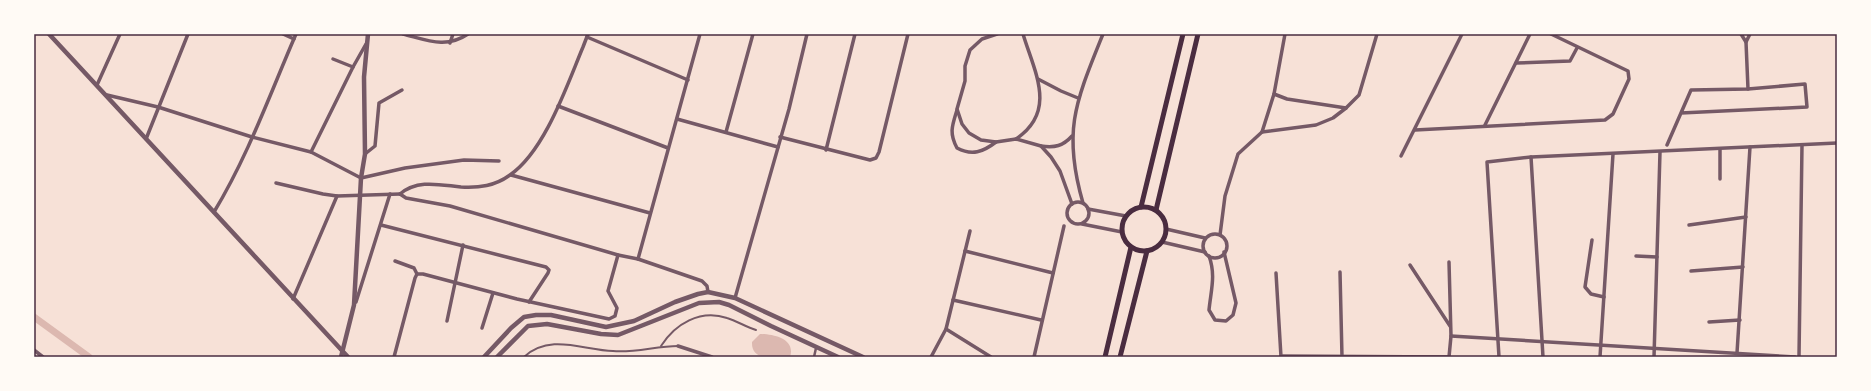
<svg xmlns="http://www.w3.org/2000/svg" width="1871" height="391" font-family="'Archivo Narrow',sans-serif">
<rect width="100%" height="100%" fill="#f7e1d7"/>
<path fill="#dcb8b0" d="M760,334c14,0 36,5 30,23 -15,0 -39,5 -38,-15z"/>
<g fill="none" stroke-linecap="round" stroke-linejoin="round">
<polyline stroke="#dcb8b0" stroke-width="7" points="34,317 89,357"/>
<g stroke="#755966" stroke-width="2">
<path d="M661,346c14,-22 39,-37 66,-28 10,3 19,9 29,12"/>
<path d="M524,357c26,-24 59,-7 89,-6 22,2 43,-5 65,-5"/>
</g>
<polyline stroke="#755966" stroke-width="2.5" points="814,357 816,348"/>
<g stroke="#755966" stroke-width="3.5">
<polyline points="283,34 294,39"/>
<path d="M403,34c24,6 43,15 65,0"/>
<polyline points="997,34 982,39 970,50 965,66 965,81 957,109 962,124 969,133 981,140 996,142 1016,139 1041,146 1051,157 1060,171 1072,204"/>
<polyline points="1741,34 1746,42 1750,34"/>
<polyline points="587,37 688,80"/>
<polyline points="1746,42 1748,89"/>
<polyline points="450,43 453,34"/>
<polyline points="333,59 353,67"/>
<polyline points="1516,63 1570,61 1577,48"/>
<polyline points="1038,79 1061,91 1078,98"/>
<polyline points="97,85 120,34"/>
<polyline points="1274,94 1287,99 1346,108"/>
<polyline points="107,95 158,107 252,137 311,152 361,178 405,168 464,160 499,161"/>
<polyline points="558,106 668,148"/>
<path d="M957,110c-5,16 -8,23 0,38 15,8 26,4 39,-6"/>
<polyline points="677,119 778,147"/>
<polyline points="1485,125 1530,34"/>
<polyline points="1415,130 1605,120 1613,114 1629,79 1628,71 1551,34"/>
<polyline points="726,132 753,34"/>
<polyline points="1262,132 1274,94 1285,34"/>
<polyline points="780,137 870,160 876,158 879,152 908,34"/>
<polyline points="146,139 188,34"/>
<path d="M1016,139c42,-28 18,-68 7,-105"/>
<polyline points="1667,145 1691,90 1748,89 1805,84 1807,107 1681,113"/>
<path d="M1041,146c14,2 22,0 31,-10"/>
<polyline points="826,150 855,34"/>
<polyline points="311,152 353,67 366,44"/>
<polyline points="365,154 375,146 379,103 402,90"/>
<polyline points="1401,156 1462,34"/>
<polyline points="1531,157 1543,357"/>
<polyline points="511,175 650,213"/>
<polyline points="1720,179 1720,149"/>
<polyline points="276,183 323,194 337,196 400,194"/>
<polyline points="400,194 406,198 450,206 618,255 638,259 702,281 707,286 708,292"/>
<path d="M400,194c18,-15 40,-9 61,-7 18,1 34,-1 49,-12 35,-24 57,-90 73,-128l5,-13"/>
<circle cx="1078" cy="213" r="11"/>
<path d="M1083,203c-21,-72 -7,-102 20,-169"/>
<polyline points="1088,209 1126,216"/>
<path d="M214,212c34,-56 56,-118 82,-178"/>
<polyline points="1082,224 1122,232"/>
<polyline points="381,225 546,267 549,270 548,273 529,302"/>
<polyline points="1689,225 1746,217"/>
<polyline points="1166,229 1205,238"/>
<circle cx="1215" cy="246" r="12"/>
<polyline points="1220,235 1225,196 1238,154 1262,132 1316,125 1333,118 1346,108 1359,95 1377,34"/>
<polyline points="1592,240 1585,287 1591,294 1604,297"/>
<polyline points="1162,242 1205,252"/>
<polyline points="965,251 1053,273"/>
<path d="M1209,256c7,19 2,34 0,54l6,10 11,1 7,-6 3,-12 -12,-51"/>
<polyline points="1636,256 1657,257"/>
<polyline points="638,259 700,34"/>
<polyline points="395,261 414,268 417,274"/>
<polyline points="1410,265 1450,326"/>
<polyline points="1691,271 1743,267"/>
<polyline points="1340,272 1342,357"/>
<polyline points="1276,273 1281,357"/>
<polyline points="417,274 423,274 517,299 609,319 615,316 617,308 608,291 618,255"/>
<polyline points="735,298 789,109 807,34"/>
<polyline points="293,299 337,196"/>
<polyline points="953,300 1041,320"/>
<polyline points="356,302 390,194"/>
<polyline points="447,321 463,245"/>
<polyline points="1709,322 1740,320"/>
<polyline points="482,328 493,293"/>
<polyline points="946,329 991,357"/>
<polyline points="1451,336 1795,357"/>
<polyline points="678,346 712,357"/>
<polyline points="34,350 43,357"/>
<polyline points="1737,353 1750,147"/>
<polyline points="1281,356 1449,357 1451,336 1449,262"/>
<polyline points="394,357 415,278 417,274"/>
<polyline points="931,357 946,329 970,231"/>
<polyline points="1034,357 1064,226"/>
<polyline points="1499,357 1487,162 1531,157 1837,143"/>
<polyline points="1600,357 1613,154"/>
<polyline points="1654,357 1660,152"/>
<polyline points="1799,357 1802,145"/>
</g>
<g stroke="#755966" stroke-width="4.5">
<polyline points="49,34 348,357"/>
<polyline points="341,357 354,305 361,178 365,154 364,77 368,34"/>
<polyline points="484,357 511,328 524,317 536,315 551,315 606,327 634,321 675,302 698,294 708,292 735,298 863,357"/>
<polyline points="497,357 528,326 547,324 601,334 618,335 699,303 719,302 729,305 771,326 838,357"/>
</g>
<g stroke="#4a2c40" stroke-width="5">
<polyline points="1141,207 1183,34"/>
<circle cx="1144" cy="229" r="22"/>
<polyline points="1156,210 1198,34"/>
<polyline points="1105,357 1131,247"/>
<polyline points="1120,357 1147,251"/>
</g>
</g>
<rect width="1871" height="391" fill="none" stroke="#fffaf5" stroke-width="70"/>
<rect x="35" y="35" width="1801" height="321" fill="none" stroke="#4a2c40" stroke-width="1.5"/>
</svg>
